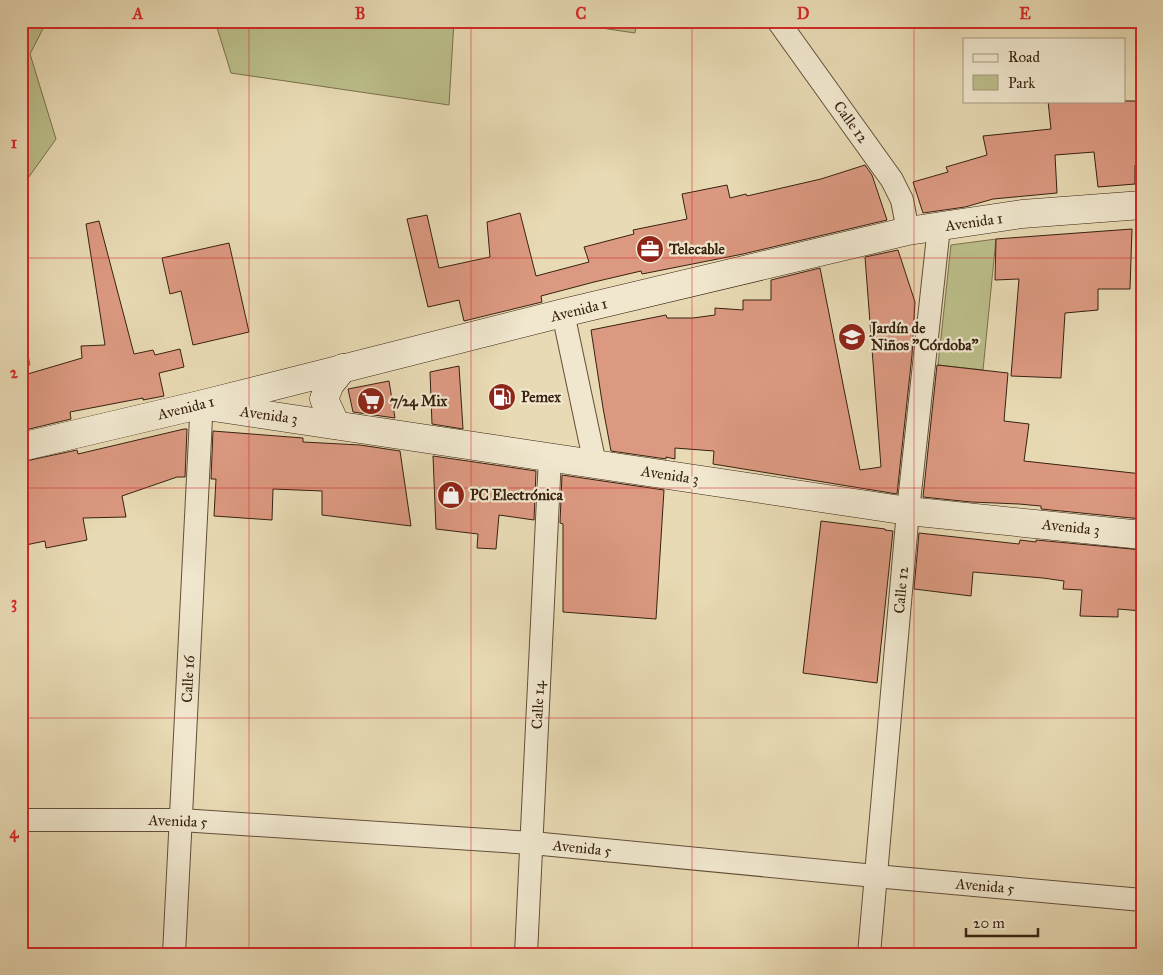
<svg xmlns="http://www.w3.org/2000/svg" width="1163" height="975" font-family="'IM FELL Great Primer',serif">
<rect width="100%" height="100%" fill="#e8dab4"/>
<filter id="stains"><feTurbulence type="fractalNoise" baseFrequency=".004" numOctaves="4"/><feColorMatrix values="0 0 0 0 .2 0 0 0 0 .09 0 0 0 0 .02 0 0 0 .5 -.17"/></filter>
<radialGradient id="worn" r=".72"><stop offset=".6" stop-color="#630" stop-opacity="0"/><stop offset="1" stop-color="#630" stop-opacity=".3"/></radialGradient>
<g fill="#bbbe8a" stroke="#7a704d">
<polygon points="21,21 47,21 30,54 56,139 21,188"/>
<polygon points="215,21 454,21 449,105 231,73"/>
<polygon points="554,21 637,21 635,33"/>
<polygon points="996,239 983,370 938,365 951,245"/>
<polygon points="21,319 30,365 21,367"/>
</g>
<g fill="#dc9981" stroke="#382110">
<polygon points="1048,101 1142,101 1142,165 1135,165 1135,184 1098,187 1094,152 1055,155 1057,193 993,199 965,207 923,213 913,182 948,172 946,167 987,155 983,136 1051,129"/>
<polygon points="865,165 872,175 887,220 743,254 642,274 641,271 594,282 541,296 542,302 464,321 459,300 428,307 407,219 427,215 439,268 490,257 487,222 520,213 536,276 589,262 584,247 634,234 633,230 687,219 682,194 727,185 730,198 746,194 747,196 821,179"/>
<polygon points="99,221 134,354 153,350 155,355 180,349 184,367 159,373 164,396 143,400 143,398 70,412 71,419 21,431 21,376 82,358 81,346 105,345 86,224"/>
<polygon points="1132,229 1130,289 1098,289 1098,310 1065,313 1061,378 1011,376 1019,279 995,280 996,239"/>
<polygon points="229,243 249,332 193,345 181,291 170,294 162,258"/>
<polygon points="898,250 915,302 912,355 897,494 713,464 714,451 675,448 675,459 666,457 666,459 611,451 603,408 591,330 666,315 667,318 693,318 715,315 715,308 743,310 743,300 771,300 771,280 820,268 860,470 881,467 865,257"/>
<polygon points="937,365 1008,373 1004,421 1029,424 1024,461 1142,474 1142,519 1041,509 1041,506 1019,504 971,502 923,497"/>
<polygon points="459,366 463,429 432,424 430,372"/>
<polygon points="389,381 395,418 353,412 348,389"/>
<polygon points="184,429 187,429 185,477 177,477 122,496 126,517 83,518 87,540 46,548 45,541 21,546 21,462 77,450 78,454"/>
<polygon points="213,431 303,438 303,442 360,445 400,451 411,526 322,515 322,491 273,489 272,520 214,516 216,479 211,479"/>
<polygon points="433,456 536,471 534,520 499,515 496,549 477,548 478,534 436,529"/>
<polygon points="562,475 664,490 656,619 563,612 563,524 560,523"/>
<polygon points="821,521 885,529 885,530 893,531 877,683 803,673"/>
<polygon points="919,533 1019,544 1020,540 1036,542 1036,540 1142,550 1142,611 1118,609 1118,617 1080,616 1082,590 1063,589 1064,581 1043,578 973,572 971,596 914,589"/>
</g>
<g fill="none" stroke-linecap="round" stroke-linejoin="round">
<g stroke="#644f39" stroke-width="24">
<g id="minor">
<polyline points="778,21 892,180 902,200 908,231"/>
<polyline points="563,313 595,464"/>
<polyline points="21,820 181,820 532,843 875,876 1142,900"/>
<polyline points="174,954 201,418 199,405"/>
<polyline points="526,954 550,457"/>
<polyline points="869,954 908,511 939,227"/>
</g>
</g>
<g stroke="#382110" stroke-width="29">
<g id="secondary">
<polyline points="213,407 908,511 1142,535"/>
<polyline points="336,425 324,399 330,384 343,368"/>
<polyline points="21,447 199,405 563,313 908,231 1022,214 1142,205"/>
</g>
</g>
<use href="#minor" stroke="#f0e7ce" stroke-width="22"/>
<use href="#secondary" stroke="#f0e7ce" stroke-width="28"/>
</g>
<path fill="none" stroke="#d62828" stroke-width="1" stroke-opacity="0.55" d="M249,21v933M471,21v933M692,21v933M914,21v933M21,258h1121M21,488h1121M21,718h1121"/>
<defs>
<g id="office-disc" transform="scale(1.4375)"><circle r="9.5" fill="#8f2418" stroke="#f0e7ce"/><path d="M-6-3h4V-5.5h4V-3h4V5H-6ZM-1-4.5V-3h2v-1.5ZM-6 0V1H6V0Z" fill="#fff"/></g>
<g id="school-disc" transform="scale(1.4375)"><circle r="9.5" fill="#8f2418" stroke="#f0e7ce"/><path d="M0-5L7-2L0 1L-7-2ZM-4 1L0 2.5L4 1V4Q0 6-4 4Z" fill="#fff"/></g>
<g id="fuel-disc" transform="scale(1.4375)"><circle r="9.5" fill="#8f2418" stroke="#f0e7ce"/><path d="M-5.5-6h7V0h2V4h1.3V-2.5L3-4.5l.8-.8L6-3V5H2.5V1h-1V6h-7ZM-4.2-4.7v3.2H.2V-4.7Z" fill="#fff"/></g>
<g id="supermarket-disc" transform="scale(1.4375)"><circle r="9.5" fill="#8f2418" stroke="#f0e7ce"/><path d="M-6-5.5h2.5l.6 2H6L4.5 2H-2.5L-4.4-4H-6ZM-1.5 3.2a1.3 1.3 0 1 0 .1 0ZM3 3.2a1.3 1.3 0 1 0 .1 0Z" fill="#fff"/></g>
<g id="shop-disc" transform="scale(1.4375)"><circle r="9.5" fill="#8f2418" stroke="#f0e7ce"/><path d="M-5-2.5h2.3a2.7 3.5 0 0 1 5.4 0H5L5.5 6h-11ZM-1.5-2.5h3a1.5 2.3 0 0 0-3 0Z" fill="#fff"/></g>
</defs>
<g fill-rule="evenodd">
<use href="#office-disc" x="650" y="249"/>
<use href="#school-disc" x="852" y="337"/>
<use href="#fuel-disc" x="502" y="397"/>
<use href="#supermarket-disc" x="371" y="401"/>
<use href="#shop-disc" x="451" y="495"/>
</g>
<g text-anchor="middle" stroke-width="4.5" stroke-linejoin="round" paint-order="stroke">
<g font-size="15" fill="#382110" stroke="#f0e7ce">
<text transform="translate(851 122) rotate(54)" y="5">Calle 12</text>
<text transform="translate(974 222) rotate(-8)" y="5">Avenida 1</text>
<text transform="translate(579 310) rotate(-14)" y="5">Avenida 1</text>
<text transform="translate(186 408) rotate(-14)" y="5">Avenida 1</text>
<text transform="translate(269 415) rotate(8)" y="5">Avenida 3</text>
<text transform="translate(670 475) rotate(9)" y="5">Avenida 3</text>
<text transform="translate(1071 527) rotate(6)" y="5">Avenida 3</text>
<text transform="translate(901 590) rotate(-85)" y="5">Calle 12</text>
<text transform="translate(188 679) rotate(-87)" y="5">Calle 16</text>
<text transform="translate(538 705) rotate(-87)" y="5">Calle 14</text>
<text transform="translate(178 821) rotate(2)" y="5">Avenida 5</text>
<text transform="translate(582 848) rotate(6)" y="5">Avenida 5</text>
<text transform="translate(985 886) rotate(5)" y="5">Avenida 5</text>
</g>
<g font-size="15" font-weight="bold" fill="#382110" stroke="#f0e7ce" text-anchor="start">
<text x="669" y="254">Telecable</text>
<text x="871" y="333">Jardín de<tspan x="871" dy="17">Niños "Córdoba"</tspan></text>
<text x="521" y="402">Pemex</text>
<text x="390" y="406">7/24 Mix</text>
<text x="470" y="500">PC Electrónica</text>
</g>
</g>
<rect width="1163" height="975" fill="none" stroke="#e8dab4" stroke-width="55"/>
<rect x="963" y="38" width="162" height="65" fill="#f0e7ce" stroke="#a69882"/>
<rect x="973" y="54" width="25" height="8" fill="#f0e7ce" stroke="#a69882"/>
<text x="1008" y="62" font-size="15" fill="#382110">Road</text>
<rect x="973" y="75" width="25" height="15" fill="#bbbe8a" stroke="#a69882"/>
<text x="1008" y="88" font-size="15" fill="#382110">Park</text>
<path d="M966 928v8h72v-8" fill="none" stroke="#382110" stroke-width="2.5"/>
<text x="973" y="928" font-size="15" fill="#382110" stroke="#f0e7ce" stroke-width="4" paint-order="stroke">20 m</text>
<rect x="28" y="28" width="1108" height="920" fill="none" stroke="#d62828" stroke-width="2"/>
<g font-size="16" text-anchor="middle" font-weight="bold" fill="#d62828">
<text x="138" y="19">A</text>
<text x="360" y="19">B</text>
<text x="581" y="19">C</text>
<text x="803" y="19">D</text>
<text x="1025" y="19">E</text>
<text x="14" y="148">1</text>
<text x="14" y="378">2</text>
<text x="14" y="608">3</text>
<text x="14" y="838">4</text>
</g>
<rect width="100%" height="100%" filter="url(#stains)"/>
<rect width="100%" height="100%" fill="url(#worn)"/>
</svg>
